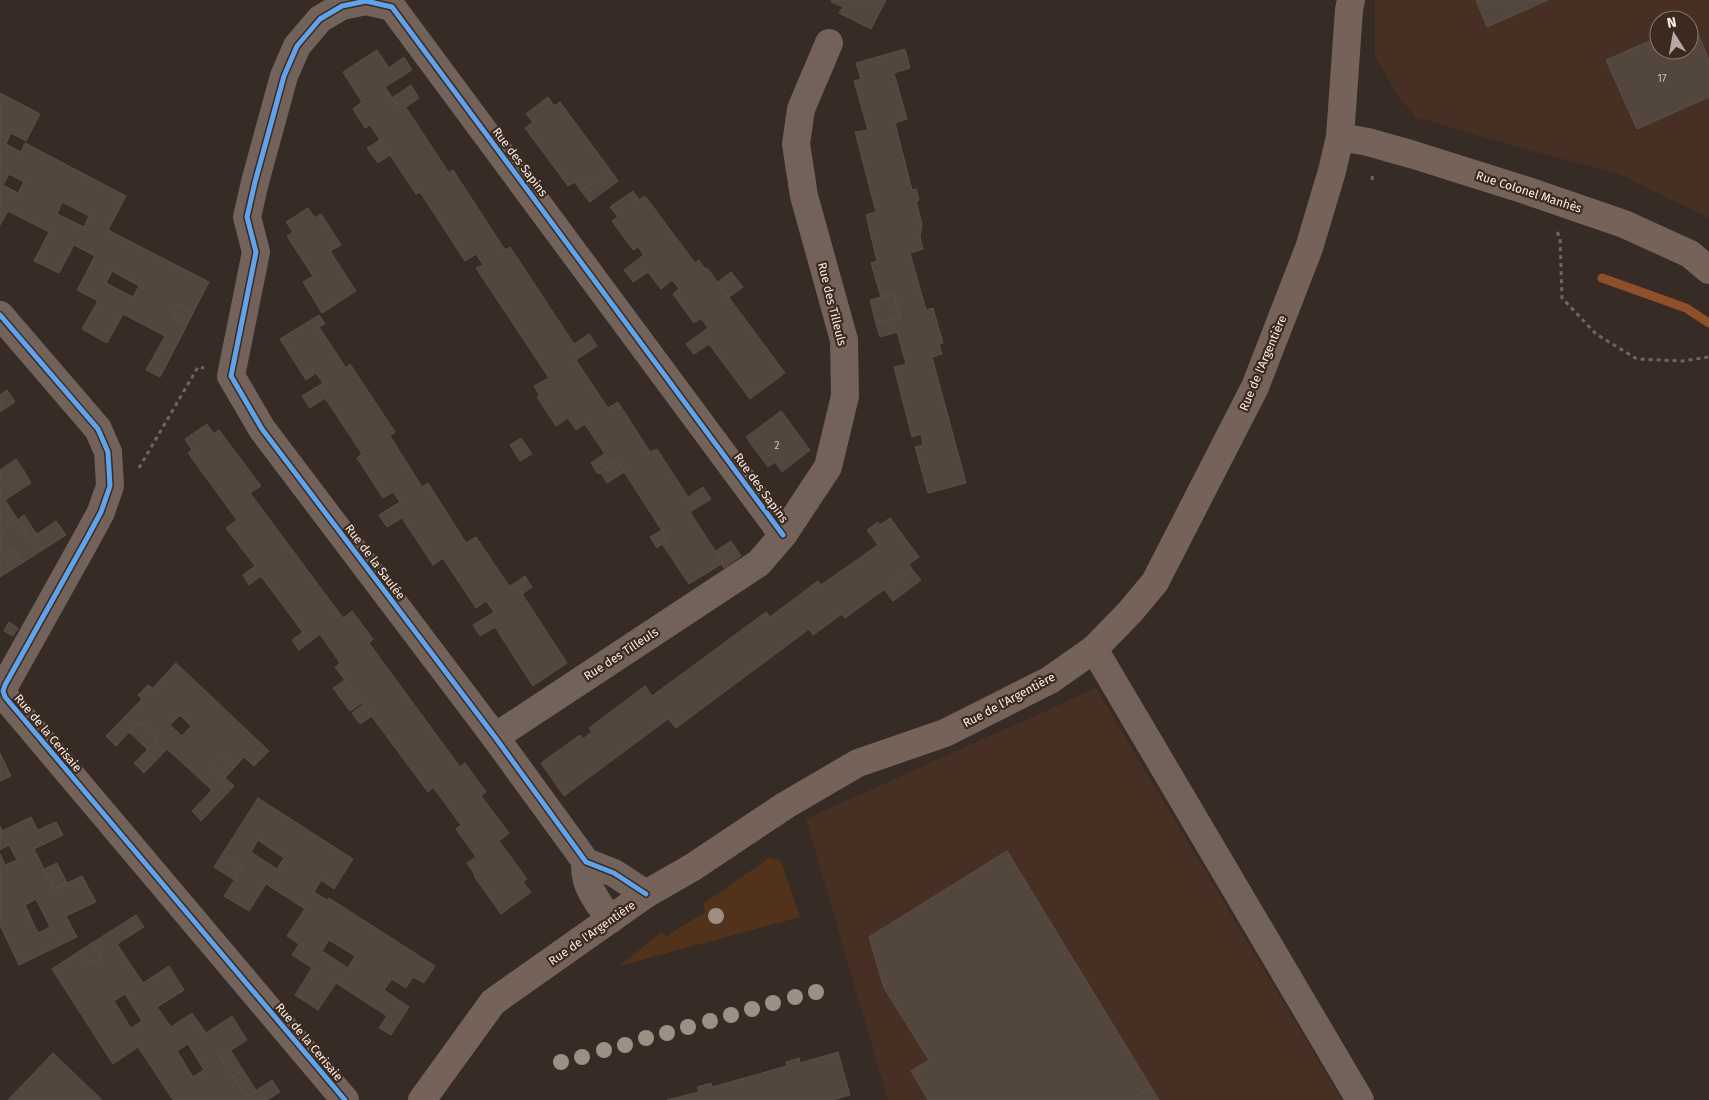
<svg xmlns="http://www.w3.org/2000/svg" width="1709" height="1100" font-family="'Fira Sans',sans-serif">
<rect width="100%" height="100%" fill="#362b25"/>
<g fill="#473023" fill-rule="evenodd">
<path d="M1375,0h334v218l-92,-45 -89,-23 -112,-33 -16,-19 -25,-41zM1659,20h30v30h-30z"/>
<polygon points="1096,688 1342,1100 888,1100 806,819"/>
</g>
<polygon fill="#53321c" points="769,858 781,861 800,917 619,966 661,933 667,936 705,912 704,903"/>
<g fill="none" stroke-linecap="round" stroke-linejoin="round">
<polyline stroke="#8d5028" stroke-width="9" points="1602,278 1686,308 1709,323"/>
</g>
<g fill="#53463c" stroke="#59504b" fill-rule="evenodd">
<polygon points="832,0 886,0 871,29 839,13 843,7 831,2"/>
<polygon points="1476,0 1548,0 1487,27"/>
<polygon points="1693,22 1709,60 1709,97 1637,129 1606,60 1659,37 1659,50 1689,50 1689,24"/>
<polygon points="905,49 910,68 894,73 907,119 895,123 912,190 916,189 919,200 916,201 922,224 920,237 923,249 910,253 926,310 933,308 943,343 939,344 942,354 932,357 966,483 928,493 915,447 923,445 921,434 912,437 894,367 906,364 897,332 880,337 876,324 900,317 893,294 881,297 871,263 877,261 866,215 876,212 855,132 868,130 854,81 861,79 856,63"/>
<polygon points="377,50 389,68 404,57 412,70 385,87 398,106 403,103 449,173 453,170 505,250 510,247 574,344 589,334 597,346 576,360 608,408 618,402 650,452 657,449 688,497 703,487 711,499 690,512 723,563 689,584 662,544 668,540 617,461 612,465 585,424 576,430 568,418 556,426 537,397 540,396 534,386 549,378 476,268 483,265 476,254 465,261 420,192 416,194 370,125 365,128 353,109 362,102 343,72"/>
<polygon points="411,85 419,98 406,107 403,103 398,106 392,98"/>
<path d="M0,93l40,21 -14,27 -15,-8 -5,11 15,8 4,-9 101,53 -18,34 101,52 -16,31 -15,-8 -6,12 15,8 -27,52 -14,-7 19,-34 -42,-22 -16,29 -25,-14 16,-28 -21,-11 18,-34 -21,-11 -15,28 -25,-12 15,-29 -41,-21 -8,14zM9,174l15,8 -6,11 -15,-8zM62,202l27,14 -5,11 -27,-13zM112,271l27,15 -6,11 -27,-14z"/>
<polygon points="548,97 554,106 560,102 611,171 581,191 575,182 568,186 525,128 533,122 526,114"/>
<polygon points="380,140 390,155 378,163 367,148"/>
<polygon points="611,171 618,181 590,202 581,191"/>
<polygon points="633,191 639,200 645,196 695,263 699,260 705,269 707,268 785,373 750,399 709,344 694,354 686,344 708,328 701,318 694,323 673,294 679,289 672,280 661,289 648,272 633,282 624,270 644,255 638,247 633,250 612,221 618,217 610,207"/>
<polygon points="308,208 315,218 321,214 341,245 330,251 356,291 322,313 303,282 313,276 287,236 293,232 286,222"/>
<polygon points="731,272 743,287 729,297 718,282"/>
<polygon points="893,294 900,317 876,324 870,300"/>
<polygon points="178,305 193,313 187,325 172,317"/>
<polygon points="319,315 325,324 319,327 346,368 350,364 395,432 390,436 422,487 428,483 466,543 476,537 509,586 515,583 567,663 533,686 495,627 480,636 473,625 494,612 486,601 476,608 443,558 433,565 402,518 387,527 379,515 400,502 393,492 383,498 357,458 362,454 325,398 310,408 302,396 323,383 316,373 306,380 280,339"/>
<polygon points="7,390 15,402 0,412 0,395"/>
<polygon points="781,411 810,450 782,472 775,462 768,467 746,437"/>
<polygon points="207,424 214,434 219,430 261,486 250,493 343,618 352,611 373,639 369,643 460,767 465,763 486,792 481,796 509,833 499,841 527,879 523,882 531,892 501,914 474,876 475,875 467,863 476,857 456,829 461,825 433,787 428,792 335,667 340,663 320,634 310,642 261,576 249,585 243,575 255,566 226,528 237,520 188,453 192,450 185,439"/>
<polygon points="521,438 532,454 520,461 510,445"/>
<polygon points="604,454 612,465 598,474 591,463"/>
<polygon points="16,459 24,471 0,487 0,470"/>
<polygon points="617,461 624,472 607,483 600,472"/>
<polygon points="24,471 31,483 5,500 18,520 0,531 0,487"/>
<polygon points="24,515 37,535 30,539 18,520"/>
<polygon points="890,518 919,557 909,564 912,569 845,618 842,614 813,635 809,629 676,728 668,719 564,796 541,763 580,735 583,739 592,732 589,728 645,686 652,696 766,612 770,617 818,581 821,585 878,545 867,530 878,522 880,525"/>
<polygon points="18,520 30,539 56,521 66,535 22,563 13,549 2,557 11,570 0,577 0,531"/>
<polygon points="662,530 668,540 657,548 650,537"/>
<polygon points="731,541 741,556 724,568 721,564 723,563 716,551"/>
<polygon points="13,549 22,563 11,570 2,557"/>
<polygon points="912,569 921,580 893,601 884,589"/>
<polygon points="525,576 532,587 522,594 515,583"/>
<polygon points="9,622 18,628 13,636 4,631"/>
<polygon points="303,632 310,642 299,650 292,640"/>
<path d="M176,663l93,88 -15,15 -10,-9 -10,11 -13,-13 -10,10 23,21 -33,35 -9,-10 20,-21 -45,-41 -23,24 -10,-10 24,-24 -19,-17 -23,24 -10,-10 36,-37 -4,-4 10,-10 5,3zM180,715l11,11 -9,10 -12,-11z"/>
<polygon points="345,680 362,703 350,711 333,688"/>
<polygon points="363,705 372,716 360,724 352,713"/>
<polygon points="139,722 158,739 147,749 129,732"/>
<polygon points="0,753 11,776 0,781"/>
<polygon points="221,755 234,768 225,778 211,765"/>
<path d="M258,798l95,61 -19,30 -13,-9 -7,12 13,8 2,-2 106,68 -11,17 -11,-6 -7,11 -14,-9 -8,11 25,17 -18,28 -12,-7 8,-12 -51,-33 -18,27 -23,-15 17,-27 -20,-13 7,-11 -12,-8 18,-27 -39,-25 -17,27 -25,-15 18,-28 -21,-12zM258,840l26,18 -7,11 -26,-17zM329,940l26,16 -7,12 -26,-17z"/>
<path d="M31,817l7,13 18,-8 7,13 -29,14 20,40 28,-13 14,26 -30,14 11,21 -58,28 -19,-40v-71l5,11 12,-5 -8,-15 -9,5v-24l2,5zM36,899l14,28 -12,6 -13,-28z"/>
<polygon points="1007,851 1151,1087 1130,1100 928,1100 911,1071 929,1060 884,988 869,937"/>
<polygon points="221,856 242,868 234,880 214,867"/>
<polygon points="57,863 67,883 54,889 44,869"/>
<path d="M136,915l8,12 -27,17 26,39 26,-17 15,24 -27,17 14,20 21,-14 14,20 26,-17 15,24 -27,17 26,40 26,-17 8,12 -13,8h-94l-35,-53 -25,17 -61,-95 29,-19 9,14 11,-7 -9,-14zM125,994l17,27 -11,7 -17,-27zM188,1044l16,26 -11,7 -16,-26z"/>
<polygon points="92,943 101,957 90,964 81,950"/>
<polygon points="231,1051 243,1070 233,1077 220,1057"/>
<polygon points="838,1052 850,1095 833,1100 667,1100 699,1092 697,1087 711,1083 712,1087 787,1066 786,1062 799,1058 800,1063"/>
<polygon points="53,1053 102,1100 8,1100"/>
<polygon points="243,1070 256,1090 246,1097 233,1077"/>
<polygon points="1151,1087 1159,1100 1130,1100"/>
</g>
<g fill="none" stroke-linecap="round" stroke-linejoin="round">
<g stroke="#71655e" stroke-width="3" stroke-dasharray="4 4" stroke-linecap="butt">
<polyline points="1372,180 1373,173"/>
<polyline points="1557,232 1560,237 1562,298 1596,334 1637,359 1682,361 1709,357"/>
<polyline points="139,468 198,367 204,368"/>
</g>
<g stroke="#726259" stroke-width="28">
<polyline points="0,315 98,429 108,452 110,486 101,512 87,538 5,685 3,691 5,697 345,1100"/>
<polyline points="1094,649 1360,1100"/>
<polyline points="495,737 759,563 783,535 828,467 845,396 844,340 804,196 796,144 801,109 829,43"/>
<path d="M586,862c-5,21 13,41 24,58"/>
<polyline points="646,894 614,873 586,862 495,737 262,429 231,376 256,252 247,217 255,182 284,76 297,46 320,19 342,6 366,1 392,7 783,535"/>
</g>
<g stroke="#756359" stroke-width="28">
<polyline points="1340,137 1368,142 1414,155 1528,191 1624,224 1690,254 1709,270"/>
<polyline points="422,1100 493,1002 646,894 693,867 786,805 858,763 945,733 1050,680 1094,649 1130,612 1155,582 1255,387 1309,248 1332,171 1340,137 1349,10 1351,0"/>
</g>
<g stroke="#3c2a1f" stroke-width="8">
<g id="cycleway">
<polyline points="0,315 98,429 108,452 110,486 101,512 87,538 5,685 3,691 5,697 345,1100"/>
<polyline points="646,894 614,873 586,862 495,737 262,429 231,376 256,252 247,217 255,182 284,76 297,46 320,19 342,6 366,1 392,7 783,535"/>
</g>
</g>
<use href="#cycleway" stroke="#60a3ed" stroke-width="5"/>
</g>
<g fill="#9e8f85">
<circle cx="716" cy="916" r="8"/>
<circle cx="816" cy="992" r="8"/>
<circle cx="795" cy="997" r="8"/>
<circle cx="773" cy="1003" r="8"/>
<circle cx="752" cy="1009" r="8"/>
<circle cx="731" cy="1015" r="8"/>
<circle cx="710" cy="1021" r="8"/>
<circle cx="688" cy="1027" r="8"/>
<circle cx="667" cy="1033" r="8"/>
<circle cx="646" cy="1038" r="8"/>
<circle cx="625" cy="1045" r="8"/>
<circle cx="604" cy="1050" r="8"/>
<circle cx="582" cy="1057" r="8"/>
<circle cx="561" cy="1062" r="8"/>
</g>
<g text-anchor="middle" stroke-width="4.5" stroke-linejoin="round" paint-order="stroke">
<g font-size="10" fill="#d0c4bc">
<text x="1662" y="82">17</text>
<text x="777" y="449">2</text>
</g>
<g font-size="12" fill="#faeee7" stroke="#3c2a1f">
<text transform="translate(520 162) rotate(53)" y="4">Rue des Sapins</text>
<text transform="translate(1529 192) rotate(18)" y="4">Rue Colonel Manhès</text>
<text transform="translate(832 304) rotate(76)" y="4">Rue des Tilleuls</text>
<text transform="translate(1263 363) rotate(-67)" y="4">Rue de l'Argentière</text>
<text transform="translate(761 488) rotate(54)" y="4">Rue des Sapins</text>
<text transform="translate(375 562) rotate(53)" y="4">Rue de la Saulée</text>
<text transform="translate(621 654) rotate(-33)" y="4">Rue des Tilleuls</text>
<text transform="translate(1009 700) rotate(-28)" y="4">Rue de l'Argentière</text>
<text transform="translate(48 733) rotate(50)" y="4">Rue de la Cerisaie</text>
<text transform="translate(592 933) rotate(-35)" y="4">Rue de l'Argentière</text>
<text transform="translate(309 1042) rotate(50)" y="4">Rue de la Cerisaie</text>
</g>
</g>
<g transform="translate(1674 35) rotate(349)"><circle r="24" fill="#3c2a1f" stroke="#88786f"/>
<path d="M0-4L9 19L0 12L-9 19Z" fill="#b5aaa3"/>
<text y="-8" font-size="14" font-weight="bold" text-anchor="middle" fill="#faeee7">N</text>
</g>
</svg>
